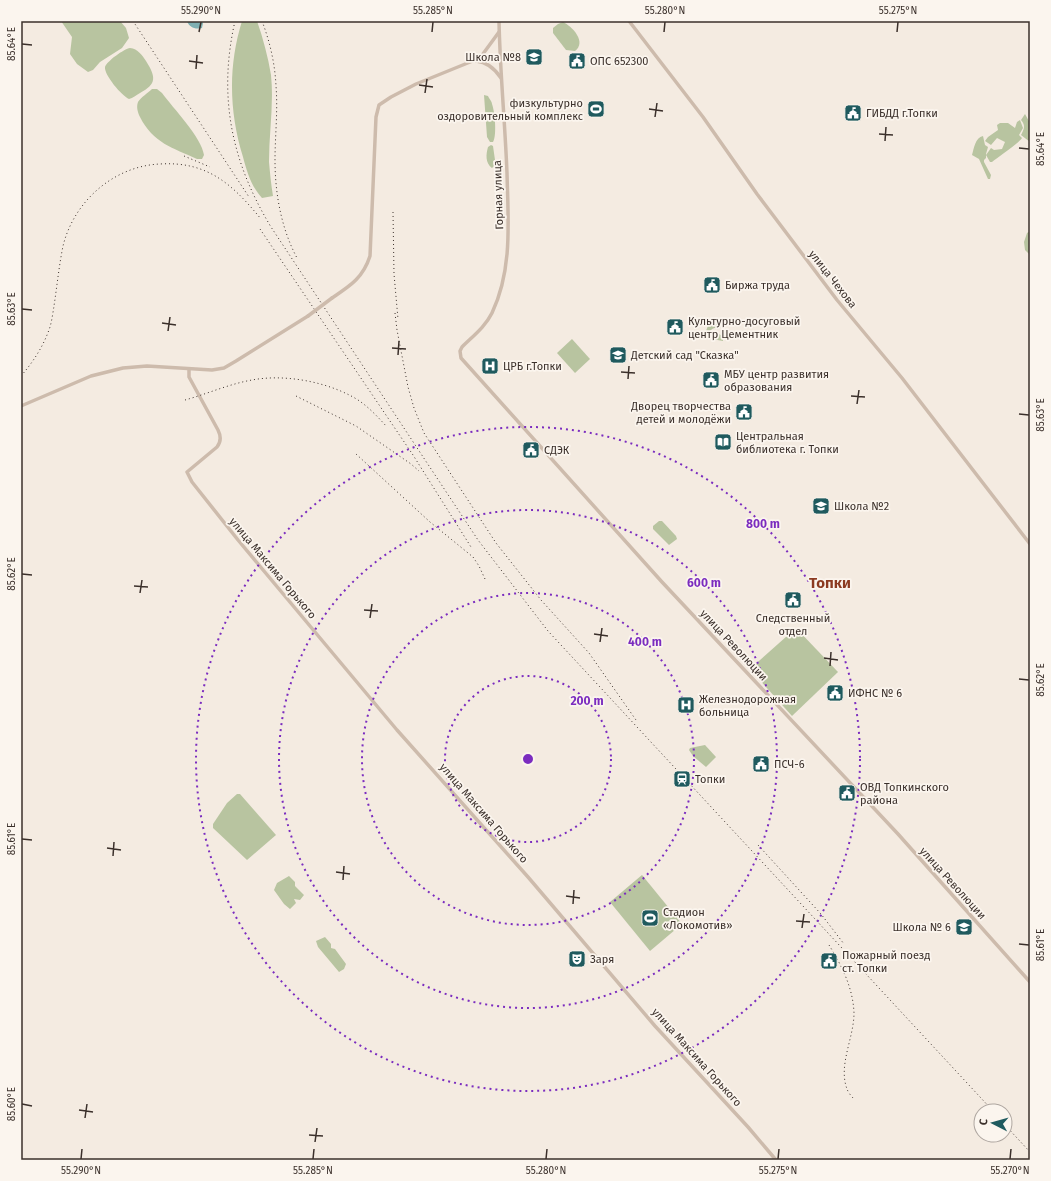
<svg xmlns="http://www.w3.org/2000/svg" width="1051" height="1181" font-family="'Fira Sans',sans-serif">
<rect width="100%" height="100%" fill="#f4ebe1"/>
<g fill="#b8c4a0">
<polygon points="61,21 120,21 126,28 129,38 122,48 100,62 93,70 88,72 77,64 70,54 72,37"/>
<path d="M242,21h15c6,17 11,36 14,54 3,29 -2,58 -2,87 1,11 2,22 4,34l-11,2c-11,-12 -15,-26 -19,-41 -14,-45 -15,-91 -1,-136z"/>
<path d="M563,22c9,4 24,20 12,29l-9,-1 -13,-17v-5l5,-4z"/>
<path d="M130,48c8,1 12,7 16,13 10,16 11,23 -6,32 -4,2 -7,5 -11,6 -7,-3 -25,-24 -24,-32 2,-6 19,-18 25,-19z"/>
<path d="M152,89h5l5,4c11,15 40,45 42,62l-2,4h-5c-24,-11 -44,-16 -57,-42 -2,-4 -4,-10 -2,-15 3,-5 10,-9 14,-13z"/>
<path d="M484,95l4,1c1,3 4,5 4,8 3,8 5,32 1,38h-3l-3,-5z"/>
<path d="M1025,114l5,9v19l-9,-7c3,-6 5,-9 0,-15z"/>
<path d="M1020,120l3,8 -4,7 3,3c-3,5 -24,19 -30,24h-2l-4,-7 5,-7 3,2 8,-1 3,-7 -8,-4 -6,7 -6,-4 3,-4 10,-7 -1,-5 3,-2h8l7,5 2,-6z"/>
<path d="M983,136l2,9 3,2 -2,7v4l-2,2v2l7,13 -1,4h-2l-9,-20 -7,-4c2,-7 3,-17 11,-19z"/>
<path d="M491,145l2,1 2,14 -2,1 1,5 -2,2c-7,-5 -6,-14 -4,-21z"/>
<polygon points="1030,231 1030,254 1029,254 1025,250 1024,242 1027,233"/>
<path d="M715,318h1v5h5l-1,5c-5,-1 -8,0 -11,4l-3,-1 3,-8z"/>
<polygon points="712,331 723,336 723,341 712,339 710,337 710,333"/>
<polygon points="572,339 590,359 575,373 557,353"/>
<polygon points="659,521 662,521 676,536 677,539 669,545 653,529 653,526"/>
<polygon points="796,628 838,672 792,716 750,669"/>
<polygon points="705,745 716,757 706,767 693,756 689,750 690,748"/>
<polygon points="237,794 240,794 276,835 247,860 213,828 213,824 227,803"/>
<polygon points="642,875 682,924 650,951 610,902"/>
<polygon points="289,876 295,882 295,886 304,895 300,900 294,899 296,903 290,909 284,904 274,890 277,883"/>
<polygon points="325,937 331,944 331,948 335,949 346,964 344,969 339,972 318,947 316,941"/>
</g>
<path fill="#7fb0b2" d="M187,21h15l1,2 -1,5c-7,2 -13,-1 -15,-7z"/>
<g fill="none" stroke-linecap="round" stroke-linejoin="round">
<g stroke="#cdbbac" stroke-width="3.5">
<path d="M499,21c1,51 6,101 8,152 1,46 6,96 -15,140 -7,14 -19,23 -30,34l-2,4 1,7 201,224 236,252 132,148"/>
<polyline points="629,21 703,117 757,194 837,300 902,378 1030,544"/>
<path d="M476,61c12,1 19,8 25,17"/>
<path d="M332,298c18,-12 31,-20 38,-42l6,-139 3,-12 12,-8 25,-13 64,-26 19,-26"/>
<path d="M189,369v8l29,53c3,6 3,12 -1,17l-30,25 5,10 46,58 159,190 131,147 127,149 93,101 28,33"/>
<polyline points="21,406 91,376 123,368 147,366 212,370 224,368 236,361 308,316"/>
</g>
<g stroke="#3b302b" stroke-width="1" stroke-dasharray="1 3" stroke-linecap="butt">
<polyline points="133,21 249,197"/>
<path d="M235,21c-17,75 -4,140 36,206l207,313 70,91 445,480"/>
<path d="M262,21c8,21 13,43 14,65 2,25 -1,50 -1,74 0,33 6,68 22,98"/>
<polyline points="184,156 210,167"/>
<polyline points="393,212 394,274 398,319"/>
<polyline points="260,229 413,455 471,547"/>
<polyline points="395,313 397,330 408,387 414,408 424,433 496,543 541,600 589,653 636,720"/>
<path d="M21,376c13,-15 23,-31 29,-49 2,-7 3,-15 4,-21 3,-20 5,-40 9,-60 11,-45 51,-80 97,-82 48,-3 73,21 101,55"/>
<polyline points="296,396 356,426 411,464 419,471"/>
<path d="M185,400c22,-6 44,-16 67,-20 31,-6 72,1 101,17 13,7 24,19 34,30"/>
<polyline points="356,454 430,522 473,557 479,566 485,579"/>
<polyline points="758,845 821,914 844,944"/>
<path d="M829,945c13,21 24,43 25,68 0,25 -16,52 -7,76 1,3 4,7 7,10"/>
<polyline points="1005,1125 1030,1152"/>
</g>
<polyline stroke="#cdbbac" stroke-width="3.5" points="308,316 332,298"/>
</g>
<path fill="none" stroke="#3b302b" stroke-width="1.5" d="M199,32l2,-10M432,32l1,-10M664,32l1,-10M897,32l1,-10M22,44l10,1M189,61l14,2M196,69l1,-14M419,85l14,2M425,93l2,-14M649,109l14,2M655,117l2,-14M879,134l14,1M885,141l1,-14M1019,148l10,1M22,309l10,1M162,323l14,2M168,331l2,-14M392,348l14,1M398,355l1,-14M621,372l14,1M628,379l1,-13M851,396l14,1M857,404l2,-14M1019,414l10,1M22,574l10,1M134,586l14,1M140,593l2,-13M364,610l14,1M370,618l2,-14M594,634l14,2M600,642l2,-14M824,658l14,2M830,666l1,-14M1019,679l10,1M22,839l10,1M107,848l14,2M113,856l1,-14M336,872l14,2M343,880l1,-14M566,896l14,2M573,904l1,-14M796,921l14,1M802,928l2,-14M1019,944l10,1M22,1104l10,2M79,1110l14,2M85,1118l2,-14M309,1135l14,1M315,1142l2,-14M81,1159l1,-10M313,1159l1,-10M546,1159l1,-10M778,1159l1,-10M1010,1159l1,-10"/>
<g fill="none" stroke="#7b2cbf" stroke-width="2" stroke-dasharray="2 4">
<circle cx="528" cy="759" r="83"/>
<circle cx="528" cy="759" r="166"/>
<circle cx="528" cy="759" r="249"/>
<circle cx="528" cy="759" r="332"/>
</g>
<defs>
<g id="school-square" transform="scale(0.9)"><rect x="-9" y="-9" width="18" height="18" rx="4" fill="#1f5a5e" stroke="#fbf5ee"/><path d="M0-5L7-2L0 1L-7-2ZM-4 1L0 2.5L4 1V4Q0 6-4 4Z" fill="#fff"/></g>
<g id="civic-square" transform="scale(0.9)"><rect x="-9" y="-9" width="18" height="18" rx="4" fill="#1f5a5e" stroke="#fbf5ee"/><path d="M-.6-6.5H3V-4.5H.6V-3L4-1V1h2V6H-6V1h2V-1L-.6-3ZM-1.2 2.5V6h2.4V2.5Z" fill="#fff"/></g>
<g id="stadium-square" transform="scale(0.9)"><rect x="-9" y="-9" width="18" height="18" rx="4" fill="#1f5a5e" stroke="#fbf5ee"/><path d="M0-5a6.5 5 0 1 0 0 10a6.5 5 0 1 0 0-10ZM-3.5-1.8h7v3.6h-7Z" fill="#fff"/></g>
<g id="hospital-square" transform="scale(0.9)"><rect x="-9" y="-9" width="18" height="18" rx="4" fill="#1f5a5e" stroke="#fbf5ee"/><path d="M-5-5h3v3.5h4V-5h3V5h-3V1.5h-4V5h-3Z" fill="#fff"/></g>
<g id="library-square" transform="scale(0.9)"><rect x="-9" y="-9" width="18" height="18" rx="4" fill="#1f5a5e" stroke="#fbf5ee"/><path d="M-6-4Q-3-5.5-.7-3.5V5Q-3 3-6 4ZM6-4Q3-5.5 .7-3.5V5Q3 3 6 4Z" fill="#fff"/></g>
<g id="station-square" transform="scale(0.9)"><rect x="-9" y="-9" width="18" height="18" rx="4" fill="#1f5a5e" stroke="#fbf5ee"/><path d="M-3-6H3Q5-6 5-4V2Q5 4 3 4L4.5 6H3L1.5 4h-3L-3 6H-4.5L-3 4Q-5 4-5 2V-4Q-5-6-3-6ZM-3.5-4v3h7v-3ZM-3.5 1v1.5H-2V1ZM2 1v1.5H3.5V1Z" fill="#fff"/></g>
<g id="theatre-square" transform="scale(0.9)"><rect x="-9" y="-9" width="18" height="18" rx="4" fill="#1f5a5e" stroke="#fbf5ee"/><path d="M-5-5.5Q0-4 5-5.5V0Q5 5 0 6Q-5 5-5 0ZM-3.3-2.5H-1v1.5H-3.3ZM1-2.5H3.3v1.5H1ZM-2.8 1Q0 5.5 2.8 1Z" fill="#fff"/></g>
</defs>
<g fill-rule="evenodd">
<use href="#school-square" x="534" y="57"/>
<use href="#civic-square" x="577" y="61"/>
<use href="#stadium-square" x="596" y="109"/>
<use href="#civic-square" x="853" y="113"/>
<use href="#civic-square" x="712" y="285"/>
<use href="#civic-square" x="675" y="327"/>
<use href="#school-square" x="618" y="355"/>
<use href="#hospital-square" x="490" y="366"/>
<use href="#civic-square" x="711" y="380"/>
<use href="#civic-square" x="744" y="412"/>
<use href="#library-square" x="723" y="442"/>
<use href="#civic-square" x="531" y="450"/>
<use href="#school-square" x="821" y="506"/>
<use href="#civic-square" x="793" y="600"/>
<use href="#civic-square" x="835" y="693"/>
<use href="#hospital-square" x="686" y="705"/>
<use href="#civic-square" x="761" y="764"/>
<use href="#station-square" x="682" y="779"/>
<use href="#civic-square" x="847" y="793"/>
<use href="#stadium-square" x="650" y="918"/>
<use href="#school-square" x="964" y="927"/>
<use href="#theatre-square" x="577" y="959"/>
<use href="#civic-square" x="829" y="961"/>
</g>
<g text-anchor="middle" stroke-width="3.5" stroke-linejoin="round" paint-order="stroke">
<g font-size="11" fill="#3b302b" stroke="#fbf5ee" text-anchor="start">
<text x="521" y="61" text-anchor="end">Школа №8</text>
<text x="590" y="65">ОПС 652300</text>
<text x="583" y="107" text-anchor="end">физкультурно<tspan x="583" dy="13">оздоровительный комплекс</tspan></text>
<text x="866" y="117">ГИБДД г.Топки</text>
<text x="725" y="289">Биржа труда</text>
<text x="688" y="325">Культурно-досуговый<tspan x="688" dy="13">центр Цементник</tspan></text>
<text x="631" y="359">Детский сад "Сказка"</text>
<text x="503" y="370">ЦРБ г.Топки</text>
<text x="724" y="378">МБУ центр развития<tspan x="724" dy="13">образования</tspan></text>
<text x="731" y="410" text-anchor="end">Дворец творчества<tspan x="731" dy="13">детей и молодёжи</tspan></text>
<text x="736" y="440">Центральная<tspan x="736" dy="13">библиотека г. Топки</tspan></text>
<text x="544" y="454">СДЭК</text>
<text x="834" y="510">Школа №2</text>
<text x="793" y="622" text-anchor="middle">Следственный<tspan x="793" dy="13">отдел</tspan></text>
<text x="848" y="697">ИФНС № 6</text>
<text x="699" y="703">Железнодорожная<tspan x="699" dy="13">больница</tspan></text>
<text x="774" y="768">ПСЧ-6</text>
<text x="695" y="783">Топки</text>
<text x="860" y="791">ОВД Топкинского<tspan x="860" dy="13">района</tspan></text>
<text x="663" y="916">Стадион<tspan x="663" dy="13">«Локомотив»</tspan></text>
<text x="951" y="931" text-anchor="end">Школа № 6</text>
<text x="842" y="959">Пожарный поезд<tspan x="842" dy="13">ст. Топки</tspan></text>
<text x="590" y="963">Заря</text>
</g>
<g font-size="11" fill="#3b302b" stroke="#fbf5ee">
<text transform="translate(498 195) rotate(-92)" y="4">Горная улица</text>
<text transform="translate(833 279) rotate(52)" y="4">улица Чехова</text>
<text transform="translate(273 568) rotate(50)" y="4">улица Максима Горького</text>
<text transform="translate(734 645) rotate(47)" y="4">улица Революции</text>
<text transform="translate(484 813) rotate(49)" y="4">улица Максима Горького</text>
<text transform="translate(953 883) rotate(48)" y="4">улица Революции</text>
<text transform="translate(697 1057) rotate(48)" y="4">улица Максима Горького</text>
</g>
<g font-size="15" font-weight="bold" fill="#8c3b22" stroke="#fbf5ee">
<text x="830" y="588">Топки</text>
</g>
</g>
<circle cx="528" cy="759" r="6" fill="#7b2cbf" stroke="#fbf5ee" stroke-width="2"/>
<g font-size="12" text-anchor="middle" font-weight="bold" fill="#7b2cbf" stroke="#fbf5ee" stroke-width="3.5" stroke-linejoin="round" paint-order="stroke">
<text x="763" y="528">800 m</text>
<text x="704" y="587">600 m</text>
<text x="645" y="646">400 m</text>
<text x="587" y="705">200 m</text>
</g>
<rect width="1051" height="1181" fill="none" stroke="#fbf5ee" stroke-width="44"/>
<g transform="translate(993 1123) rotate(276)"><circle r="19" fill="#fbf5ee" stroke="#aea6a0"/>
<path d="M0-3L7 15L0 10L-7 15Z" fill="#1f5a5e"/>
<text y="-6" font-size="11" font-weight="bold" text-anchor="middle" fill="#3b302b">С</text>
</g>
<rect x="22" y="22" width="1007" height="1137" fill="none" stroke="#3b302b" stroke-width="1.5"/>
<g font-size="10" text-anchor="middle" fill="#3b302b">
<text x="201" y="14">55.290°N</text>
<text x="433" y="14">55.285°N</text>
<text x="665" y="14">55.280°N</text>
<text x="898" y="14">55.275°N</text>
<text transform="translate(11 44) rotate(-90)" y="4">85.64°E</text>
<text transform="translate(1040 149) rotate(-90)" y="4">85.64°E</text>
<text transform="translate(11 309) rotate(-90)" y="4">85.63°E</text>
<text transform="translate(1040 415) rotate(-90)" y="4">85.63°E</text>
<text transform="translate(11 574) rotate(-90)" y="4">85.62°E</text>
<text transform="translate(1040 680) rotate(-90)" y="4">85.62°E</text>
<text transform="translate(11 839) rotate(-90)" y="4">85.61°E</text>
<text transform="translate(1040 945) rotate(-90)" y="4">85.61°E</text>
<text transform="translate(11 1104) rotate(-90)" y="4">85.60°E</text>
<text x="81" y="1174">55.290°N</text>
<text x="313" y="1174">55.285°N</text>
<text x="546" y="1174">55.280°N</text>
<text x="778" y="1174">55.275°N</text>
<text x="1010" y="1174">55.270°N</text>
</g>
</svg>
